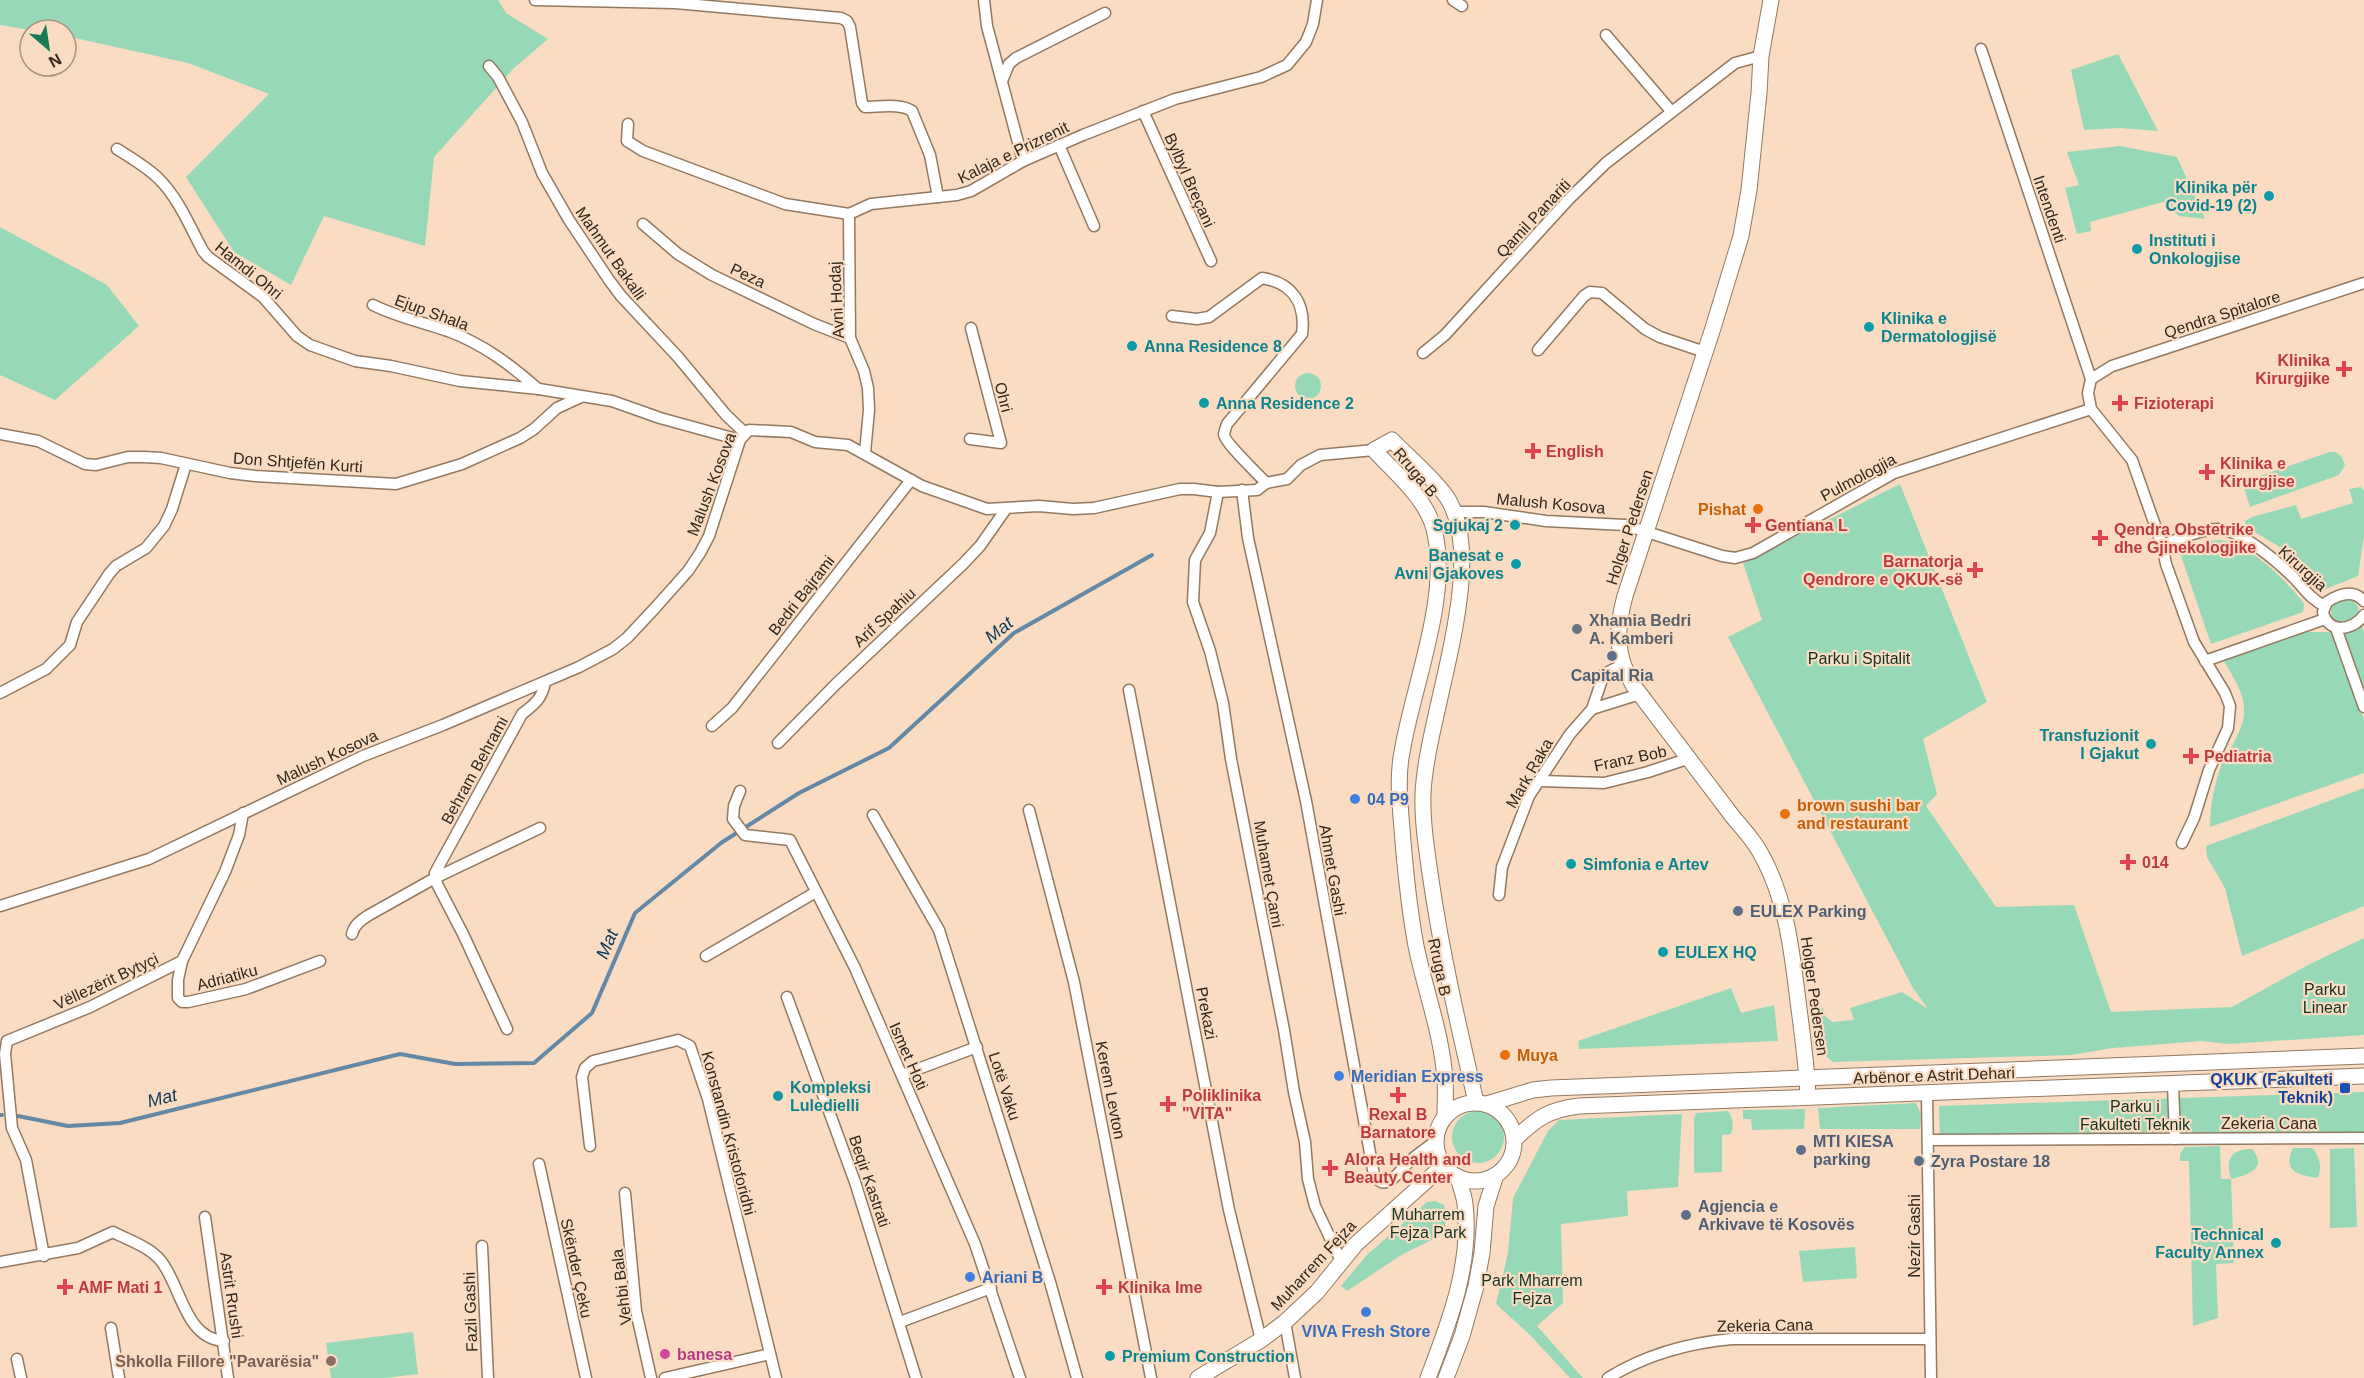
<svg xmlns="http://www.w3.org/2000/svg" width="2364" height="1378" font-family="Helvetica,sans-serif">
<rect width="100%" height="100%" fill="#f9dcc1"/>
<g fill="#97d9b6">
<polygon points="0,0 498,0 506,13 548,39 514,68 434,157 425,246 324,216 291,285 234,252 186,177 269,94 188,63 66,36 66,30 30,30 0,25"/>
<polygon points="2118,54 2158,131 2120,128 2084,130 2071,70"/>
<polygon points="2120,146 2177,157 2205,219 2179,216 2163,202 2090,222 2091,231 2077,234 2065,188 2079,185 2067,152"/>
<polygon points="0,227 107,285 139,326 55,400 0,375"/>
<circle cx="1308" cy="386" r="13"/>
<polygon points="2330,452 2336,452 2341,456 2345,465 2339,475 2250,507 2242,482"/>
<path d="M1900,484l87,218 -64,37 14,55 -11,12 70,101 78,-2 37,107 121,-5 76,-42 56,-27v97l-135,9 -28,-3 -88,7 -42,7 -238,7c-18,-13 -16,-32 -19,-52l9,-2 3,9 6,5 22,-2 -4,-12 52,-16 26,17 -15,-21 -185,-351 34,-17 -19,-57z"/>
<polygon points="2361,487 2364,491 2364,535 2358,576 2321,591 2280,547 2246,527 2245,521 2252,517 2296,505 2301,519 2353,503 2349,489"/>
<path d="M2217,540c27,-1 72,42 87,64l-1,8 -92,32 -32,-94z"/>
<path d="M2347,599c8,2 13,6 11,15l-11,8h-9l-6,-5 -1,-8 6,-8z"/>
<polygon points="2362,627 2364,632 2364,690 2344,634"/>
<path d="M2304,632h31l29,88v53l-154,54c0,-22 4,-42 12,-63 8,-17 23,-35 22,-55 0,-18 -13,-35 -21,-50z"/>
<polygon points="2364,788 2364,906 2242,956 2225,888 2207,857 2206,846"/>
<polygon points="1731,988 1741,1013 1774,1005 1778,1041 1579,1049 1578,1041"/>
<polygon points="2364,1092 2364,1134 2162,1132 1940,1136 1939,1106"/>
<polygon points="1916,1103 1921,1114 1920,1129 1820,1129 1818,1108"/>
<polygon points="1805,1109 1804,1129 1752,1130 1751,1119 1743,1119 1743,1110"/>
<circle cx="1478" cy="1137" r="26"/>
<path d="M1728,1111c5,7 6,15 3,23l-9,1v37l-28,1v-54l2,-6z"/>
<polygon points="1682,1114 1678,1187 1627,1191 1628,1216 1561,1224 1563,1303 1537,1326 1583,1378 1570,1378 1530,1335 1496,1304 1508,1253 1513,1198 1548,1131 1559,1120"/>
<path d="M2220,1146l1,33h10c-6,-20 0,-30 21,-30 17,20 -5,26 -21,30l3,84 -18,1 2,54 -25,8 -4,-165h-9v-7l5,-7z"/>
<path d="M2293,1148h19c8,8 10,20 6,30 -18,-3 -37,-6 -25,-30z"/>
<polygon points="2354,1148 2357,1227 2330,1228 2330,1149"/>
<polygon points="1435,1201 1444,1205 1447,1214 1444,1234 1403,1254 1347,1291 1341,1286 1367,1255 1427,1202"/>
<polygon points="1855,1247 1857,1278 1803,1282 1799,1251"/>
<polygon points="413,1332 418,1374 385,1378 331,1378 326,1343"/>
</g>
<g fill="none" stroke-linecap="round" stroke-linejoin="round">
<g stroke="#6489a7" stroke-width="4">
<polyline points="0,1115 2,1115"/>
<polyline points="18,1116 68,1126 120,1123 400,1054 455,1064 534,1063 592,1013 635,913 721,843 799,793 889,748 1014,633 1152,555"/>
</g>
<g stroke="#927960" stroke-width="13">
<g id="street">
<path d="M535,0l140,3 166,15 6,3 3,6 12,76 3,4c15,0 35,-4 47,4l18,44 8,42"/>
<polyline points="984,0 987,26 1023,161"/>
<polyline points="1453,0 1462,6"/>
<polyline points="1606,35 1671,111"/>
<polyline points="1981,49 2091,379"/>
<polyline points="489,66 498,77 522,122 542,173 569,220 609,280 621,296 678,357 726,415 745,433"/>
<polyline points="1002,81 1009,64 1016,58 1105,13"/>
<polyline points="1143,111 1211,261"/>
<polyline points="628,124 627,141 643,151 785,204 849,214 871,204 957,195 971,191 1023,161 1083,135 1175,99 1261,77 1287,65 1306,42 1313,24 1317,0"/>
<polyline points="1059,145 1094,226"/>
<path d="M117,149c14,9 30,18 42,30 20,20 31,48 44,72l5,6 55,40 34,39 13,9 45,16 36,5 69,15 79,8 73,12 48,17 80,22"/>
<polyline points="849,214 850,338 864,371 868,388 869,410 865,453"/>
<polyline points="643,224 678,254 712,275 814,324 850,338"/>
<path d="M373,305c24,12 49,17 75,26 35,13 63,34 90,58"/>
<path d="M1172,316l25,3 12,-2 53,-39c31,5 44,26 40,56l-75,90c-1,3 -2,6 -3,10 0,8 34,40 42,49"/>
<polyline points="1538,350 1584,296 1590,292 1602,293 1645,329 1660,337 1705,352"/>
<polyline points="1423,353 1445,335 1569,199 1606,163 1735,63 1761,56"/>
<polyline points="2091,379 2088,393 2091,409 2132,460 2162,545 2166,564 2194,642 2225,693 2230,706 2228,728 2209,770 2194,818 2182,843"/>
<polyline points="2091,379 2112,366 2364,283"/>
<polyline points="0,434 38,441 85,464 96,465 128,457 144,457 161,458 230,473 255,476 396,484 462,464 520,438 534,429 557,408 581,397"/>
<polyline points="970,439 1001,443 971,328"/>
<path d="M1242,490l6,48 58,263 68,374c12,19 25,-4 35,-13 8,-8 18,-14 27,-21"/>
<polyline points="1218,492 1210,533 1195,560 1193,602 1210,651 1223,703 1231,759 1284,1030 1294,1092 1305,1142 1308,1179 1315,1206 1341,1261"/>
<polyline points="1453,512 1484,512 1546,521 1625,525 1722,556 1735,558 1753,553 1894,473 2091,409"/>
<path d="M2162,545c17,-6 36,-15 54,-16 22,-2 63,34 78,49 10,10 17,22 31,28"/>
<path d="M2364,601c-11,-12 -25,-7 -37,1l-4,10c5,23 31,18 41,3"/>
<polyline points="2336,628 2364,707"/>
<polyline points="2205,661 2325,619"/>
<polyline points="1622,665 1604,674 1592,709 1640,694"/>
<polyline points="1129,690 1229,1210 1261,1340"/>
<polyline points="0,693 46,669 70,645 77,622 109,574 116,566 146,548 164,526 172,509 186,464"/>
<polyline points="712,726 732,708 911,480"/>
<polyline points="778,743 836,684 963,564 980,546 1006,509"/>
<polyline points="1541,781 1604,783 1648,772 1690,758"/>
<polyline points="740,791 734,806 733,819 745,835 790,840 855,968 975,1244 1020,1378"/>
<polyline points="1029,810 1074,982 1151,1378"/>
<polyline points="873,815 939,930 1050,1282 1077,1378"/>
<polyline points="1499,895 1502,867 1529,796 1570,734 1592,709"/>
<polyline points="0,906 149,859 363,756 443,725 579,667 613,649 627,638 655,608 688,571 700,553 709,536 740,440 749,430 791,432 815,442 848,445 922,486 987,509 1039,506 1073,509 1094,508 1180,489 1194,489 1218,492 1257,490 1266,483 1287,479 1301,465 1320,455 1374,450"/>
<path d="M352,934c3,-10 8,-13 17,-19l66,-37 105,-50"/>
<polyline points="706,956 816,892"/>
<polyline points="182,961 178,980 178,998 182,1002 188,1002 246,989 320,961"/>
<polyline points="787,997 855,1182 916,1378"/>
<path d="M507,1029l-44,-95 -26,-50 -2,-11 87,-159c13,-10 20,-15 23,-32"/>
<polyline points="902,1075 977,1047"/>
<polyline points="2173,1083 2175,1139"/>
<polyline points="1927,1093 1931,1378"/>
<polyline points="1929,1140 2364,1138"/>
<polyline points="590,1146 582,1077 585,1068 593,1061 678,1040 690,1046 708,1099 776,1378"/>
<polyline points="539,1164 586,1378"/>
<polyline points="625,1193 636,1311 651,1378"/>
<polyline points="205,1217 228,1378"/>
<polyline points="482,1246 488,1378"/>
<polyline points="44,1256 26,1160 12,1128 5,1054 7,1041 90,1007 182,961 225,872 239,835 243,813"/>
<path d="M0,1262l78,-14 35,-16c15,8 37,15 48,29 20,25 24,78 63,80"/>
<polyline points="900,1322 991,1288"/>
<polyline points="1285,1322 1295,1378"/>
<polyline points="111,1328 119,1378"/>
<polyline points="17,1359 21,1378"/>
<polyline points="665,1378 770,1354"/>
<path d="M1608,1378c39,-24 79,-35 124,-39h198"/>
</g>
</g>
<g stroke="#927960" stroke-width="17">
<g id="secondary">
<path d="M1771,0l-10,56 -2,37 -10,97 -8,46 -28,92 -88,268c-9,33 -10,59 8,89l100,132c10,12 21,23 28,37 25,44 31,97 37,147 4,32 9,64 10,96"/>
<circle cx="1475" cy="1142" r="39"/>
<polyline points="1487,1104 1533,1090 1551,1088 2364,1056"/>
<path d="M1445,1116c0,-12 1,-24 0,-36 -3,-46 -20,-90 -29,-134 -7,-38 -11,-78 -14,-117 -2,-25 -5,-52 0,-77 11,-67 49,-156 32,-223 -8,-31 -39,-56 -60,-79l18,-10c16,17 44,40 56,59 41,68 -22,217 -25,295 -1,28 4,58 8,86 11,75 28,148 45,222"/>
<path d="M1515,1139c22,-21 33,-29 64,-33l785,-30"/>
<polyline points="1198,1378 1261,1340 1285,1322 1317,1292 1356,1244 1445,1164"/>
<path d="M1428,1378c21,-55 44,-114 37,-174 -1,-9 -5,-18 -7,-27"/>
<polyline points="1446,1378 1462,1336 1476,1286 1482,1253 1486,1206 1496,1175"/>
</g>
</g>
<use href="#street" stroke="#fff" stroke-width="10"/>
<use href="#secondary" stroke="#fff" stroke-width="15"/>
</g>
<g fill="#0f9aa8" stroke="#f9dcc1" stroke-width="2">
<circle cx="2269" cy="196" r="6"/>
<circle cx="2137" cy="249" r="6"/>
<circle cx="1869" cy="327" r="6"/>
<circle cx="1132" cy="346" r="6"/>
<circle cx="1204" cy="403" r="6"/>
<circle cx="1515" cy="525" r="6"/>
<circle cx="1516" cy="564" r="6"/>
<circle cx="2151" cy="744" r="6"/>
<circle cx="1571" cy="864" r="6"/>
<circle cx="1663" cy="952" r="6"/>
<circle cx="778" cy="1096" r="6"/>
<circle cx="2276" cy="1243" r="6"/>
<circle cx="1110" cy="1356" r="6"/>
</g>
<g fill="#e0444e" stroke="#f9dcc1" stroke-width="2">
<path d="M2341 360h6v6h6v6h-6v6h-6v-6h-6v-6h6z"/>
<path d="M2117 394h6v6h6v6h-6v6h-6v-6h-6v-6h6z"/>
<path d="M1530 442h6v6h6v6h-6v6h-6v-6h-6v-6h6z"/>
<path d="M2204 463h6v6h6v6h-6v6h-6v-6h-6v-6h6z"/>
<path d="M1750 516h6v6h6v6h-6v6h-6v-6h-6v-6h6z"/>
<path d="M2097 529h6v6h6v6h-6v6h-6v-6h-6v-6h6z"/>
<path d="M1972 561h6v6h6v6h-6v6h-6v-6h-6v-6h6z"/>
<path d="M2188 747h6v6h6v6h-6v6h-6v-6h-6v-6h6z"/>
<path d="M2125 853h6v6h6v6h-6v6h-6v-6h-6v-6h6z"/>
<path d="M1395 1086h6v6h6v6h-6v6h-6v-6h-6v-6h6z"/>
<path d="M1165 1095h6v6h6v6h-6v6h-6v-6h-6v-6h6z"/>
<path d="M1327 1159h6v6h6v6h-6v6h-6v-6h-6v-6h6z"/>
<path d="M62 1278h6v6h6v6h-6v6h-6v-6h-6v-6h6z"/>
<path d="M1101 1278h6v6h6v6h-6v6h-6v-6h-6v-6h6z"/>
</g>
<g fill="#e8710a" stroke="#f9dcc1" stroke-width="2">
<circle cx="1758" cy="509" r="6"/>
<circle cx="1785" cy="814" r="6"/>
<circle cx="1505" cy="1055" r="6"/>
</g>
<circle fill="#6b7280" stroke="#f9dcc1" stroke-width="2" cx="1577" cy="629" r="6"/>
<g fill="#5c6f8a" stroke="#f9dcc1" stroke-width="2">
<circle cx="1612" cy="656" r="6"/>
<circle cx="1738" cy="911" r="6"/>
<circle cx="1801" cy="1150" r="6"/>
<circle cx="1919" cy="1161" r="6"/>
<circle cx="1686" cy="1215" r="6"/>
</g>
<g fill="#3f7fe0" stroke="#f9dcc1" stroke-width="2">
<circle cx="1355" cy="799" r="6"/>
<circle cx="1339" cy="1076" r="6"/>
<circle cx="970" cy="1277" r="6"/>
<circle cx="1366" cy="1312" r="6"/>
</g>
<rect fill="#1a4fb4" stroke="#f9dcc1" stroke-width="2" x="2339" y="1082" width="12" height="12" rx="3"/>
<circle fill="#d1479c" stroke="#f9dcc1" stroke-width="2" cx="665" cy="1354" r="6"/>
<circle fill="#8d6e63" stroke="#f9dcc1" stroke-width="2" cx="331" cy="1361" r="6"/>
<g text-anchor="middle" stroke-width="4.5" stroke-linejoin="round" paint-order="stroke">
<g font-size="16" fill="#32281d" stroke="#f9dcc1">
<text transform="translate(1013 152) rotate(-26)" y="6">Kalaja e Prizrenit</text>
<text transform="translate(1190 180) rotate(66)" y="6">Bylbyl Breçani</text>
<text transform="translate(2050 209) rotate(71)" y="6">Intendenti</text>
<text transform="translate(1533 218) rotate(-47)" y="6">Qamil Panariti</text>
<text transform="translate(611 253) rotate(55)" y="6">Mahmut Bakalli</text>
<text transform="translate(249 270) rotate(39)" y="6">Hamdi Ohri</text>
<text transform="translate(748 275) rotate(25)" y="6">Peza</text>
<text transform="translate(836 300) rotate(-93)" y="6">Avni Hodaj</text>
<text transform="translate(432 312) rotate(20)" y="6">Ejup Shala</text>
<text transform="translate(2222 314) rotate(-18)" y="6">Qendra Spitalore</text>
<text transform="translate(1004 397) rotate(76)" y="6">Ohri</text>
<text transform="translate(298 462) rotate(4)" y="6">Don Shtjefën Kurti</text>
<text transform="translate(1416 472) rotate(50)" y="6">Rruga B</text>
<text transform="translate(1858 477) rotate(-28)" y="6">Pulmologjia</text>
<text transform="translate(711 484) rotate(-69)" y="6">Malush Kosova</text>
<text transform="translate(1551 503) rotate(5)" y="6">Malush Kosova</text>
<text transform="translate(1629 527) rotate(-72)" y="6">Holger Pedersen</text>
<text transform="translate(2303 568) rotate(42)" y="6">Kirurgjia</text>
<text transform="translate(801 595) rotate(-52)" y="6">Bedri Bajrami</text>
<text transform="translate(884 617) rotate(-43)" y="6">Arif Spahiu</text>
<text transform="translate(327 757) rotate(-25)" y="6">Malush Kosova</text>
<text transform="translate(1630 758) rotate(-12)" y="6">Franz Bob</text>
<text transform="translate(474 770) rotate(-61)" y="6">Behram Behrami</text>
<text transform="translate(1529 773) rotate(-60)" y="6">Mark Raka</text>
<text transform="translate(1333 870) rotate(80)" y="6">Ahmet Gashi</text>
<text transform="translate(1269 874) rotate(80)" y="6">Muhamet Çami</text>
<text transform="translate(1440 967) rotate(78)" y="6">Rruga B</text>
<text transform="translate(227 977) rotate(-15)" y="6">Adriatiku</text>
<text transform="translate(106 981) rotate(-25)" y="6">Vëllezërit Bytyçi</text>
<text transform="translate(1815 996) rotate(82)" y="6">Holger Pedersen</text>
<text transform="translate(1207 1013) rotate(79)" y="6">Prekazi</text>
<text transform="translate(909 1056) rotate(66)" y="6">Ismet Hoti</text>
<text transform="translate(1934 1075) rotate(-2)" y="6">Arbënor e Astrit Dehari</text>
<text transform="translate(1005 1086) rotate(72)" y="6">Lotë Vaku</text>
<text transform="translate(1111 1090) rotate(79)" y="6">Kerem Levton</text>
<text x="2269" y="1129">Zekeria Cana</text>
<text transform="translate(729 1133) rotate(75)" y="6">Konstandin Kristoforidhi</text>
<text transform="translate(870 1181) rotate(71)" y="6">Beqir Kastrati</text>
<text transform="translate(1914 1236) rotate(-90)" y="6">Nezir Gashi</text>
<text transform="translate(1313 1265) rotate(-47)" y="6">Muharrem Fejza</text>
<text transform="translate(577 1268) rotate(78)" y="6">Skënder Çeku</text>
<text transform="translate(621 1287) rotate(-97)" y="6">Vehbi Bala</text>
<text transform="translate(232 1295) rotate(82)" y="6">Astrit Rrushi</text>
<text transform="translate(470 1312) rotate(-92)" y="6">Fazli Gashi</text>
<text transform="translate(1765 1325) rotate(-1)" y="6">Zekeria Cana</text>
</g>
<g font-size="16" font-weight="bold" fill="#0d838f" stroke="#f9dcc1" text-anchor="start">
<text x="2257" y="193" text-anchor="end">Klinika për<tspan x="2257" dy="18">Covid-19 (2)</tspan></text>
<text x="2149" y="246">Instituti i<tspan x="2149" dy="18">Onkologjise</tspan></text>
<text x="1881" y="324">Klinika e<tspan x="1881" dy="18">Dermatologjisë</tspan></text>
<text x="1144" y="352">Anna Residence 8</text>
<text x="1216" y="409">Anna Residence 2</text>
<text x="1503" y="531" text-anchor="end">Sgjukaj 2</text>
<text x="1504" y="561" text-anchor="end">Banesat e<tspan x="1504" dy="18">Avni Gjakoves</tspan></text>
<text x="2139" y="741" text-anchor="end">Transfuzionit<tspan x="2139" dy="18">I Gjakut</tspan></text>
<text x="1583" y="870">Simfonia e Artev</text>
<text x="1675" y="958">EULEX HQ</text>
<text x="790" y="1093">Kompleksi<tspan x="790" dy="18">Luledielli</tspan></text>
<text x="2264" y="1240" text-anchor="end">Technical<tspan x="2264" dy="18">Faculty Annex</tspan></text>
<text x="1122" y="1362">Premium Construction</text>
</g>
<g font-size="16" font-weight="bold" fill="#be3a42" stroke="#f9dcc1" text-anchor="start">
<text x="2330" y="366" text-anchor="end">Klinika<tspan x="2330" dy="18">Kirurgjike</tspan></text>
<text x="2134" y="409">Fizioterapi</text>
<text x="1546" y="457">English</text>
<text x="2220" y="469">Klinika e<tspan x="2220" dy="18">Kirurgjise</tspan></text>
<text x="1765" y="531">Gentiana L</text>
<text x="2114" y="535">Qendra Obstetrike<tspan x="2114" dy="18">dhe Gjinekologjike</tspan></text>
<text x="1963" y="567" text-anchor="end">Barnatorja<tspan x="1963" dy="18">Qendrore e QKUK-së</tspan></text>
<text x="2204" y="762">Pediatria</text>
<text x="2142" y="868">014</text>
<text x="1182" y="1101">Poliklinika<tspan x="1182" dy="18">"VITA"</tspan></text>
<text x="1398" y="1120" text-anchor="middle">Rexal B<tspan x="1398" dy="18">Barnatore</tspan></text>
<text x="1344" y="1165">Alora Health and<tspan x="1344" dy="18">Beauty Center</tspan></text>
<text x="78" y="1293">AMF Mati 1</text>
<text x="1118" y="1293">Klinika Ime</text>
</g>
<g font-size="16" font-weight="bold" fill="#c56008" stroke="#f9dcc1" text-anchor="start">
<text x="1746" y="515" text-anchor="end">Pishat</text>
<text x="1797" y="811">brown sushi bar<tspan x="1797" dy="18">and restaurant</tspan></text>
<text x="1517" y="1061">Muya</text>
</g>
<g font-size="16" font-weight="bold" fill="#5b616d" stroke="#f9dcc1" text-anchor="start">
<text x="1589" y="626">Xhamia Bedri<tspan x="1589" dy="18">A. Kamberi</tspan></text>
</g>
<g font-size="16" fill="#133424" stroke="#f9dcc1">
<text x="1859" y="664">Parku i Spitalit</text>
<text x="2325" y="995">Parku<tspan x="2325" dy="18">Linear</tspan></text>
<text x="2135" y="1112">Parku i<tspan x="2135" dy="18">Fakulteti Teknik</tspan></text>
<text x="1428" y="1220">Muharrem<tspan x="1428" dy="18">Fejza Park</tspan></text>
<text x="1532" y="1286">Park Mharrem<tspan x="1532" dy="18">Fejza</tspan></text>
</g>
<g font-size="16" font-weight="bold" fill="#4e5e75" stroke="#f9dcc1" text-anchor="start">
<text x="1612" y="681" text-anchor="middle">Capital Ria</text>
<text x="1750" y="917">EULEX Parking</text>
<text x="1813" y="1147">MTI KIESA<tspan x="1813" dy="18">parking</tspan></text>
<text x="1931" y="1167">Zyra Postare 18</text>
<text x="1698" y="1212">Agjencia e<tspan x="1698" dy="18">Arkivave të Kosovës</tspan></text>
</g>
<g font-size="16" font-weight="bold" fill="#366cbe" stroke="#f9dcc1" text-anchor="start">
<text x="1367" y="805">04 P9</text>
<text x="1351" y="1082">Meridian Express</text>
<text x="982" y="1283">Ariani B</text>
<text x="1366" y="1337" text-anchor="middle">VIVA Fresh Store</text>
</g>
<g font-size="16" font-weight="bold" fill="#164399" stroke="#f9dcc1" text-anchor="end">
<text x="2333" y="1085">QKUK (Fakulteti<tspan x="2333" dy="18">Teknik)</tspan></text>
</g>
<g font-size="16" font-weight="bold" fill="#b23c85" stroke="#f9dcc1" text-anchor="start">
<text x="677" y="1360">banesa</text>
</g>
<g font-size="16" font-weight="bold" fill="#785e54" stroke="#f9dcc1" text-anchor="end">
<text x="319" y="1367">Shkolla Fillore "Pavarësia"</text>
</g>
<g font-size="18" font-style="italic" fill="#0e3959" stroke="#f9dcc1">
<text transform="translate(999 630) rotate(-39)" y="6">Mat</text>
<text transform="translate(607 944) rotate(-67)" y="6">Mat</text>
<text transform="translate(162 1098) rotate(-14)" y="6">Mat</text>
</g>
</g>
<g transform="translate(48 48) rotate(151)"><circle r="28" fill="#f9dcc1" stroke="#a9947f" stroke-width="1.5"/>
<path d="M0-4.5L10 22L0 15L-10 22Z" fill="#187c55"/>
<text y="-9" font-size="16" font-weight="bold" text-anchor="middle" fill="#32281d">N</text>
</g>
</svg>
